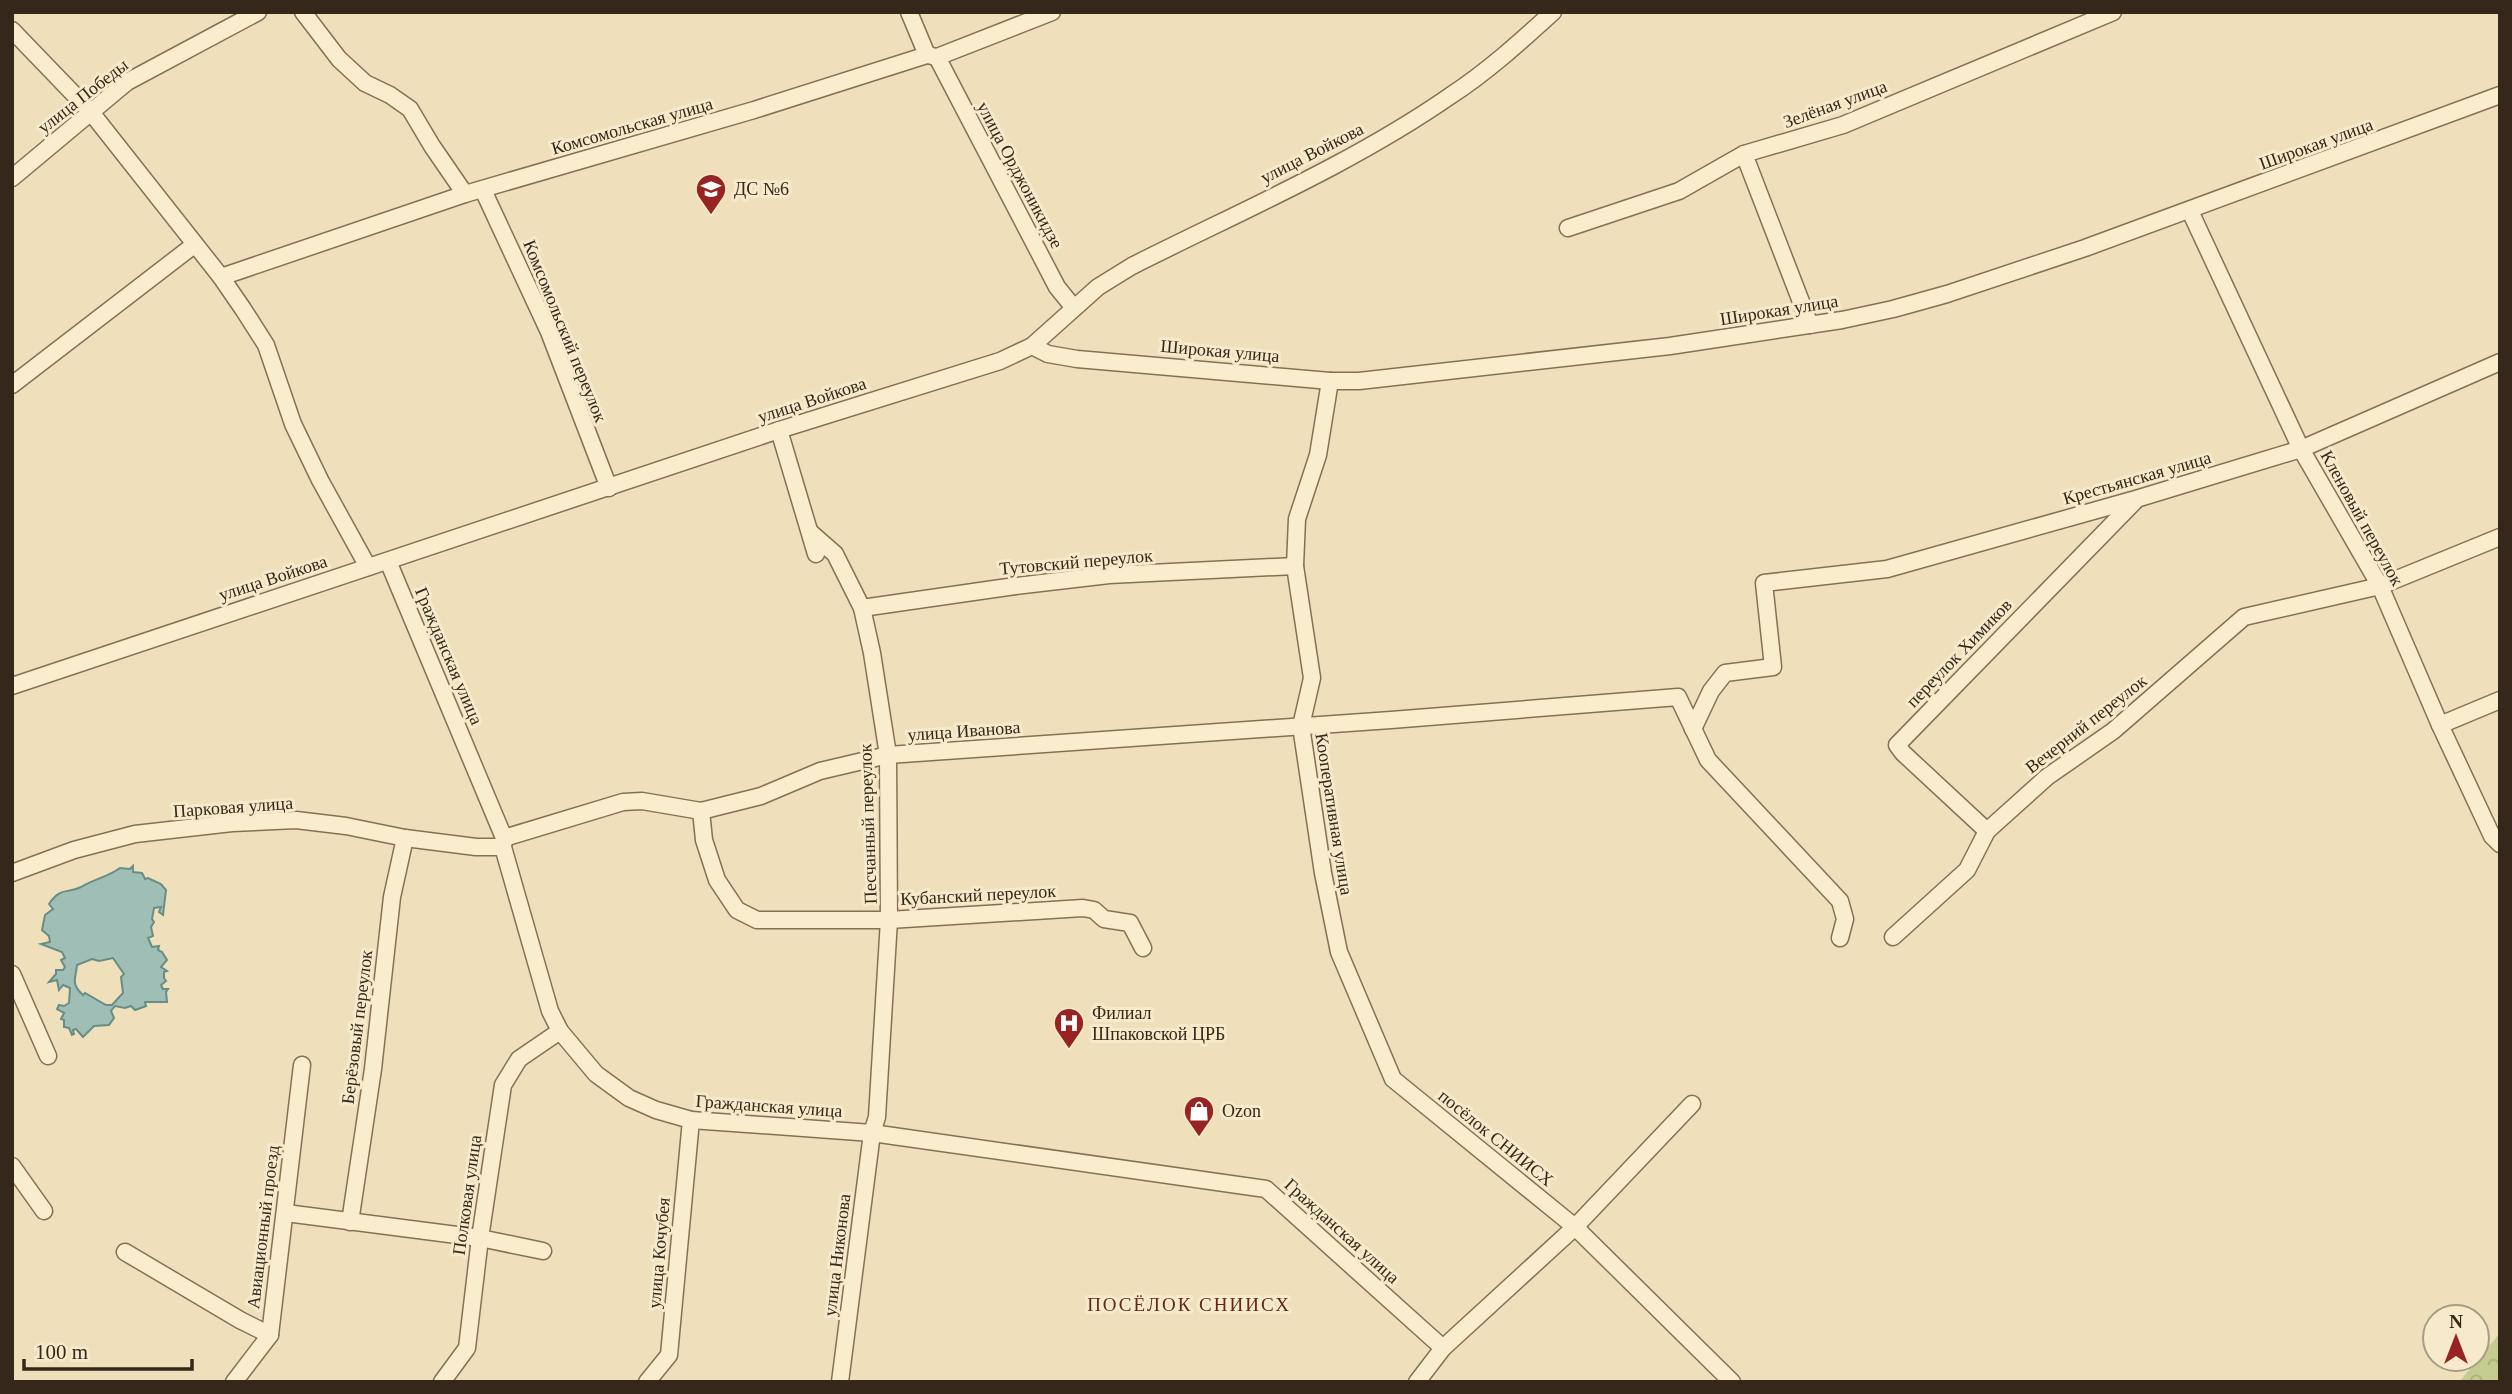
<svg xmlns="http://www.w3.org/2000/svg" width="2512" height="1394" font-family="'Times New Roman',serif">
<defs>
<pattern id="forest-crowns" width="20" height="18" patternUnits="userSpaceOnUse" patternTransform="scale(1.75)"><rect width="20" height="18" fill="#c4cc8f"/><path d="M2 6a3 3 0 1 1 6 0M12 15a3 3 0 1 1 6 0" fill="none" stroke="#a9af7b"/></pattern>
</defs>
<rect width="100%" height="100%" fill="#efe0bb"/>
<polygon fill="url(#forest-crowns)" points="2500,1333 2500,1382 2459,1382"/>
<path fill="#9fbfb6" stroke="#678d84" stroke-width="2" fill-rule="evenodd" d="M133,866v6l9,1 3,6 3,-1 13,6 5,6 -3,25 -4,-3 2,-5 -7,1 -2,11 2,3 -3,5 2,9 -5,2 4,9 7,-1 -1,4 4,2 5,8 -6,7 6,4 -3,1v6l2,3 -5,4 2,4h5l-2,3 1,10h-22l1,4 -11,4 -4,-4 -6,2 -10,-2 -4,5 3,7 -5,7 -15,1 -11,11 -7,-8 -3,1 1,4 -2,1 -3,-7 -5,-1v-7l-3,-1 3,-6 -7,-4 2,-4 5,1 5,-3 1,-15 -7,-3 -4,5 -2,-10 -8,2 7,-8v-4h7l2,-3 -4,-7 4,-2 -3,-6 -21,-8 9,-2 -1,-6 -7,-6 3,-15 8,-6 -4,-5c12,-18 19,-10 32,-17 13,-8 27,-10 39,-19l10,1zM92,959l7,2 14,-3 11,16 -3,3 2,16 -11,12h-6l-21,-12 -2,2c-13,-12 -7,-16 -6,-30z"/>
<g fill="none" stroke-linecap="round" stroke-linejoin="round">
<g stroke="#867055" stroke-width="19">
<g id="minor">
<polyline points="303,12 339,59 365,83 390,95 410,109 432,146 465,194"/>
<polyline points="909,12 927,55"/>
<polyline points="12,30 90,111 221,277 243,309 266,345 293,424 320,480 368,567"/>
<polyline points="937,57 1057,287 1074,308"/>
<polyline points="1744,154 1810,325"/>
<polyline points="12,178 127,82 258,12"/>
<polyline points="483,190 549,332 609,488"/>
<polyline points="2190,211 2301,449 2380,586 2440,725 2492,836 2500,844"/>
<polyline points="1568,228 1679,191 1744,154 1843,125 2113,12"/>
<polyline points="221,277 465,194 754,110 927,55 937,57 1052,12"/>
<polyline points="1032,346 1048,354 1077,359 1330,381 1359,381 1670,346 1842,320 1893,309 1947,294 2085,248 2500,95"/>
<polyline points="1330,381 1318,455 1297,519 1295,566 1312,678 1301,726 1323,873 1339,952 1393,1079 1575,1227 1732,1382"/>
<polyline points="12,385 194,245"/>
<polyline points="779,430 816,554"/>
<polyline points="811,533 835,554 862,608 872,653 888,755 889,920 877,1117 872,1133 840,1382"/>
<polyline points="388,561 504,838 503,847 550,1011 560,1031 596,1074 629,1098 656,1110 691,1120 872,1133 1266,1189 1443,1348"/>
<polyline points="862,608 1008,587 1109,575 1295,566"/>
<path d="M12,686l767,-256 221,-69 32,-15 66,-59 34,-21c107,-54 220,-102 318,-170 37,-24 70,-54 103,-84"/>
<polyline points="2440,725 2500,700"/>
<polyline points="1693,729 1711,691 1725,673 1773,667 1764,583 1887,569 2136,499 2301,449 2500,362"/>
<polyline points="701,811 704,840 717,880 737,910 757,920 889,920 1083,908 1094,910 1104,919 1130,923 1143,948"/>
<polyline points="1987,831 1903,753 1897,745 2135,501"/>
<polyline points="504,838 623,802 642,801 701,811 761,796 820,771 888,755 1391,720 1678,697 1708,760 1840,901 1845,919 1840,938"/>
<polyline points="12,873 74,850 135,834 232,823 296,820 346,826 405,838 476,847 503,847"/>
<polyline points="1893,937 1967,870 1987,831 2047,777 2113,731 2244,617 2380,586 2500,537"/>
<polyline points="12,974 48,1056"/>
<polyline points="12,1166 44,1211"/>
<polyline points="286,1213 480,1238 543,1251"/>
<polyline points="350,1222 373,1069 392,897 405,838"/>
<polyline points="125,1252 240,1320 270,1335"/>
<polyline points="234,1382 270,1335 302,1065"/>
<polyline points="442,1382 467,1348 480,1238 503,1085 519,1059 560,1031"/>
<polyline points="647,1382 669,1355 691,1120"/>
<polyline points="1417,1382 1443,1348 1575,1227 1692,1104"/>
</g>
</g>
<use href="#minor" stroke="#faedce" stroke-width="16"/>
</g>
<defs>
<g id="school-pin" transform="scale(1.575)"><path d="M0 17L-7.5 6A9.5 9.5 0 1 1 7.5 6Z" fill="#972423" stroke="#f6eacb"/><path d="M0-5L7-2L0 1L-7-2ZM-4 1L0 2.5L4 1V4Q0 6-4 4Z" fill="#fff"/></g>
<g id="hospital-pin" transform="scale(1.575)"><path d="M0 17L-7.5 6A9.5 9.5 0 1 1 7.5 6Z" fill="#972423" stroke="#f6eacb"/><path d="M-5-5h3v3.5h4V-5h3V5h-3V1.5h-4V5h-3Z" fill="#fff"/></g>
<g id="shop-pin" transform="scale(1.575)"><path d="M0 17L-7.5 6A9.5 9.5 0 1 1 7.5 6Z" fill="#972423" stroke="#f6eacb"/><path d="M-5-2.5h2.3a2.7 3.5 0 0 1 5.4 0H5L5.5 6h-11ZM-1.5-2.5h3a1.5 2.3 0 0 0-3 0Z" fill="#fff"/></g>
</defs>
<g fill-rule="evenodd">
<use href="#school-pin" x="711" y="189"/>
<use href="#hospital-pin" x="1069" y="1023"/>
<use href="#shop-pin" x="1199" y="1111"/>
</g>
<g text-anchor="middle" stroke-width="6" stroke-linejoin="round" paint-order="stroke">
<g font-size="18" fill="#35271a" stroke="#f6eacb">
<text transform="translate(83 96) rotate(-38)" y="6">улица Победы</text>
<text transform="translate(1835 104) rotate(-20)" y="6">Зелёная улица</text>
<text transform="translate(632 126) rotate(-16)" y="6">Комсомольская улица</text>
<text transform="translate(2316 144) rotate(-20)" y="6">Широкая улица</text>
<text transform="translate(1312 153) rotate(-27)" y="6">улица Войкова</text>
<text transform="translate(1020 175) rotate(62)" y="6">улица Орджоникидзе</text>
<text transform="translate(1779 310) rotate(-9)" y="6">Широкая улица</text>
<text transform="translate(565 331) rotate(68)" y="6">Комсомольский переулок</text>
<text transform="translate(1220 351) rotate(5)" y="6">Широкая улица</text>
<text transform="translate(812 400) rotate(-18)" y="6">улица Войкова</text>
<text transform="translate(2137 478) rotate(-16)" y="6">Крестьянская улица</text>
<text transform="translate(2362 518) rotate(61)" y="6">Кленовый переулок</text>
<text transform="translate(1076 562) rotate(-5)" y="6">Тутовский переулок</text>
<text transform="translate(273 578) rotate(-18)" y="6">улица Войкова</text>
<text transform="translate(1959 653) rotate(-46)" y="6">переулок Химиков</text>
<text transform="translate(449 656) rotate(67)" y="6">Гражданская улица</text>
<text transform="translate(2086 724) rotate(-38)" y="6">Вечерний переулок</text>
<text transform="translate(964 731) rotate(-4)" y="6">улица Иванова</text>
<text transform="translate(233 807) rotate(-4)" y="6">Парковая улица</text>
<text transform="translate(1334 814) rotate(81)" y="6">Кооперативная улица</text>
<text transform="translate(868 824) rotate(-92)" y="6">Песчанный переулок</text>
<text transform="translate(978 895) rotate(-3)" y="6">Кубанский переулок</text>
<text transform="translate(357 1027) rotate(-83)" y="6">Берёзовый переулок</text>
<text transform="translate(769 1106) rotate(4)" y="6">Гражданская улица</text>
<text transform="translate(1496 1138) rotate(39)" y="6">посёлок СНИИСХ</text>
<text transform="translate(467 1195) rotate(-82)" y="6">Полковая улица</text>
<text transform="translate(263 1227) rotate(-83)" y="6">Авиационный проезд</text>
<text transform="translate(1342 1231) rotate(42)" y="6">Гражданская улица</text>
<text transform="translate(659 1253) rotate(-85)" y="6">улица Кочубея</text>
<text transform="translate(837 1255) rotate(-83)" y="6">улица Никонова</text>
</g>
<g font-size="18" fill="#35271a" stroke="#f6eacb" text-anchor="start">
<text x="734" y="195">ДС №6</text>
<text x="1092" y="1019">Филиал<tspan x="1092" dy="21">Шпаковской ЦРБ</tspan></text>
<text x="1222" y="1117">Ozon</text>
</g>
<g font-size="19" letter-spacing="2" fill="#622918" stroke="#f6eacb">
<text x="1189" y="1311">ПОСЁЛОК СНИИСХ</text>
</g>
</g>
<rect width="2512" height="1394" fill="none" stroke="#35271a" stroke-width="28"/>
<g transform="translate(2456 1338)"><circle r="33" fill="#f6eacb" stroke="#a99c84" stroke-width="2"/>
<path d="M0-5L12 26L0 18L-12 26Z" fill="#972423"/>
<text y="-10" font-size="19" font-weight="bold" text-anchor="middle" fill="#35271a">N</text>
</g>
<path d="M24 1359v10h168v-10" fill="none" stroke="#35271a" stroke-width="3.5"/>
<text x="35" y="1359" font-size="21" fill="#35271a" stroke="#f6eacb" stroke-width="5" paint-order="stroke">100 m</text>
</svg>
